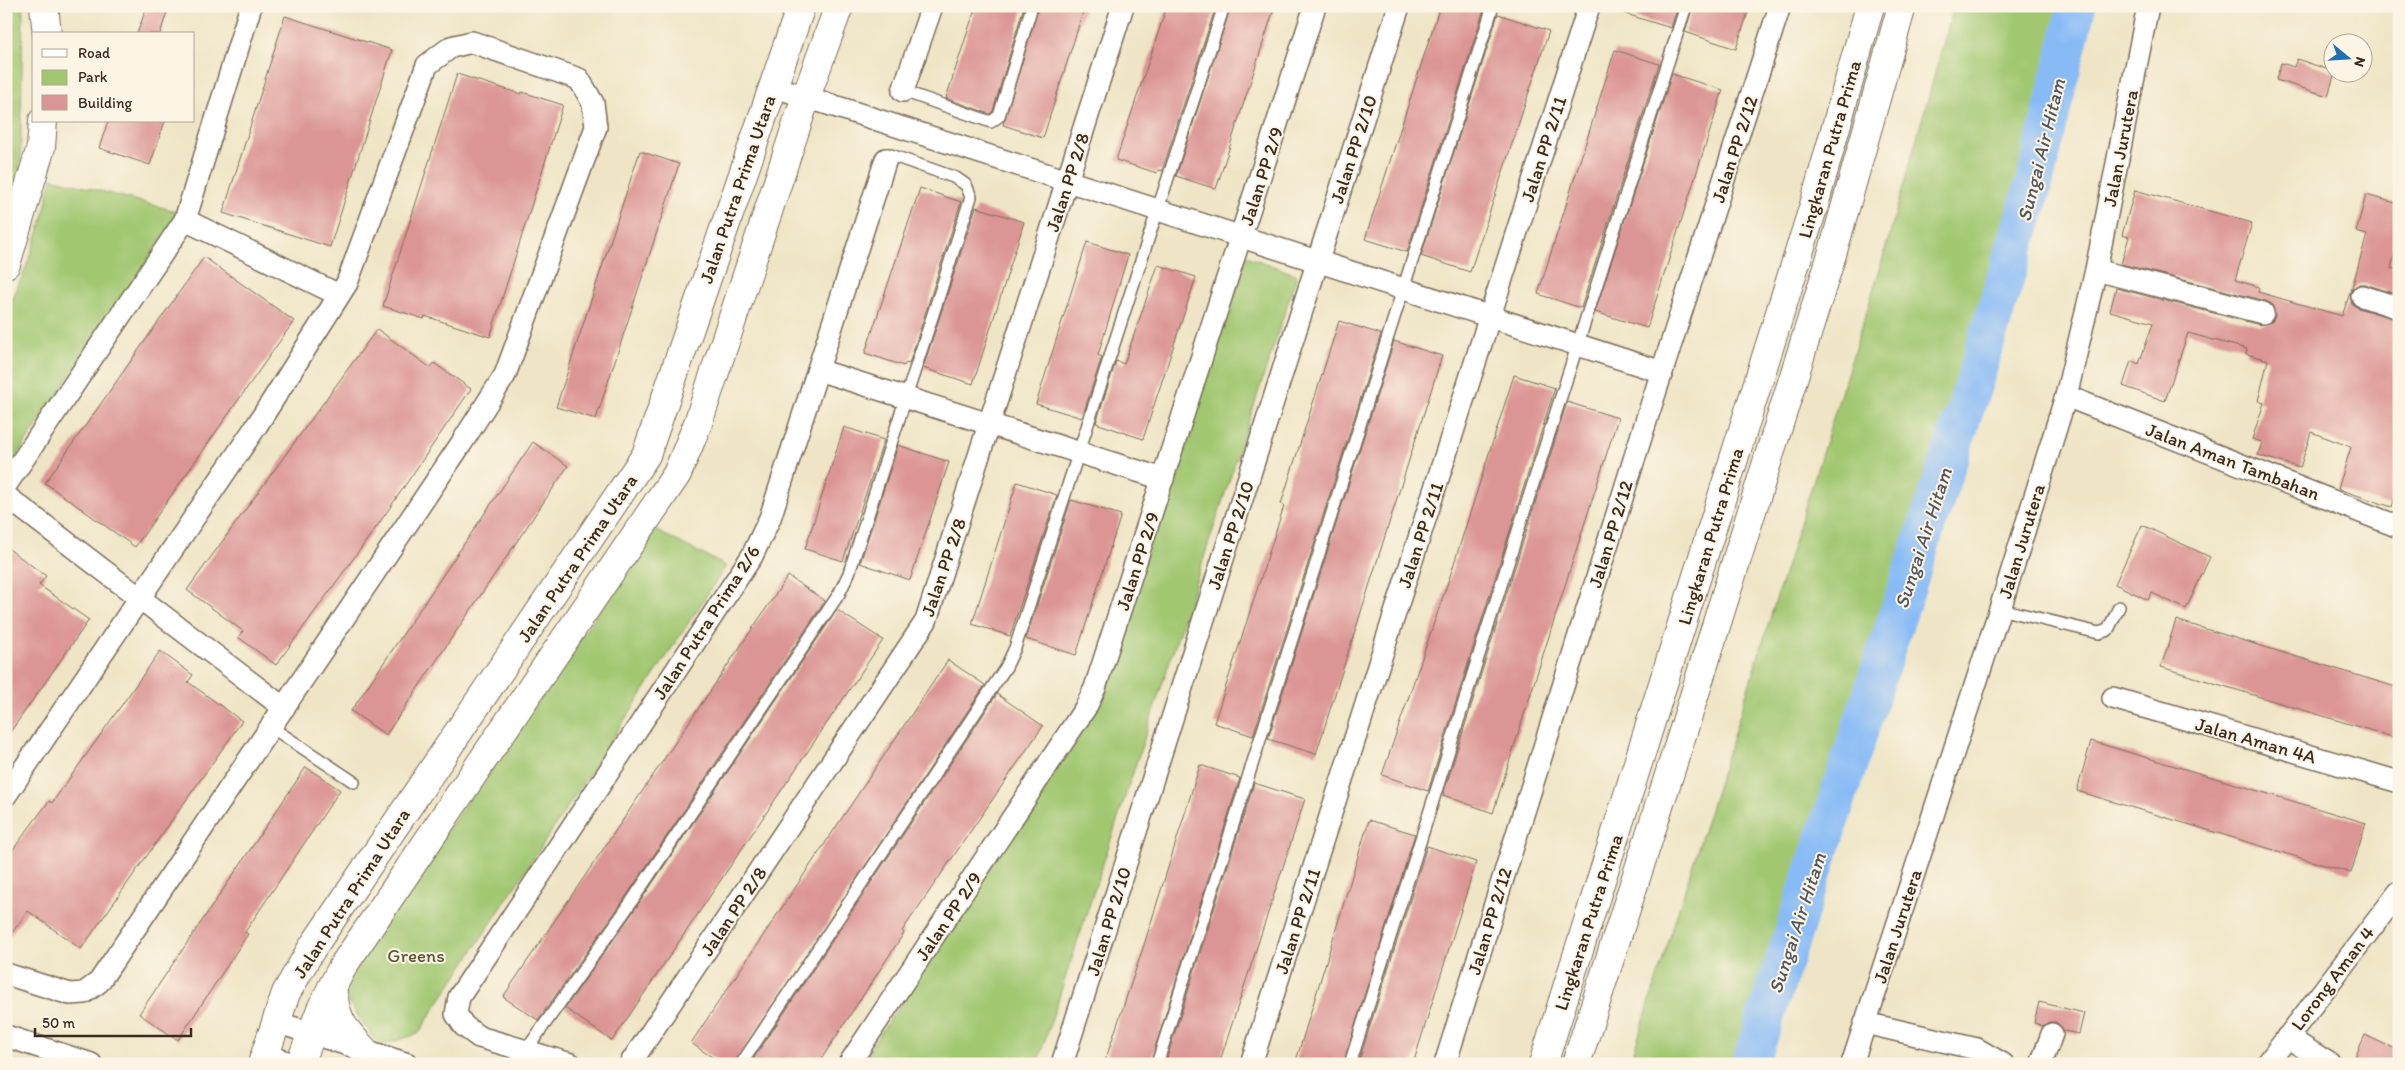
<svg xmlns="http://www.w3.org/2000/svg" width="2405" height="1070" font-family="Itim,sans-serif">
<rect width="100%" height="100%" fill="#fcf5e5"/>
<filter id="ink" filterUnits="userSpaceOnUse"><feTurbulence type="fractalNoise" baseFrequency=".02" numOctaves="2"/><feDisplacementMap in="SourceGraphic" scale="10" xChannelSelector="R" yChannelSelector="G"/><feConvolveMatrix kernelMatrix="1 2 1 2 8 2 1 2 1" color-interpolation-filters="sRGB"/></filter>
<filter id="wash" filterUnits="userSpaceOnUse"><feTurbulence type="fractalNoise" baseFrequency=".0096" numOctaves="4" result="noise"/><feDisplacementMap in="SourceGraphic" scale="20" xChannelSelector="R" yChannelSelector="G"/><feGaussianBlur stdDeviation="1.12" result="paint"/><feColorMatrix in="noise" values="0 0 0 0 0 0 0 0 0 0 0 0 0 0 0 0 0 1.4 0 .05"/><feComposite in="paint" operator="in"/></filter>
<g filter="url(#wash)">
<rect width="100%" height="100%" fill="#efe5c6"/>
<g fill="#a1c771" stroke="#6e7848">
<polygon points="6,6 23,6 20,190 6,227"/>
<polygon points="1954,6 2085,6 2001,308 1762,1064 1630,1064 1879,272"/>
<polygon points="52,178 179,212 6,472 6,314 26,267 42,221"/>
<polygon points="1246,256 1297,275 1037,1064 860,1064 1096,708"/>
<polygon points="655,530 726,566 418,1034 379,1046 342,993 370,942"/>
</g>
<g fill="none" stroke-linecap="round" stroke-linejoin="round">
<polyline stroke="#88bbf6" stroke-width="38" points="1750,1064 1974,382 2035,180 2077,6"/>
</g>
<g id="blocks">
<g fill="#db9594">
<polygon points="147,6 169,6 160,34 137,34"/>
<polygon points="976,6 1024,6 993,111 990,114 946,98"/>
<polygon points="1039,6 1085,6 1043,138 1003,125"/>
<polygon points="1167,6 1216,6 1162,171 1158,170 1157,173 1116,160"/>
<polygon points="1231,6 1275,6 1216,189 1176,176"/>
<polygon points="1440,6 1477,6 1484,9 1407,252 1365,239"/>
<polygon points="1614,6 1678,6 1671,28 1613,10"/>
<polygon points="1693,6 1750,6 1736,49 1685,32"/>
<polygon points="1498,14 1549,31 1470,272 1421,256"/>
<polygon points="285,16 392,50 330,247 223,213"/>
<polygon points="1615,50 1659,64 1581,308 1538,294"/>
<polygon points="2297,59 2335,72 2328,96 2276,80 2281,63 2294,67"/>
<polygon points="457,74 521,94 522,92 563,105 490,337 425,316 424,319 383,306"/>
<polygon points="1672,74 1723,90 1647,328 1595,312"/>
<polygon points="108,121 165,121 150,165 99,148"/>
<polygon points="640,151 679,164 596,419 556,407"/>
<polygon points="920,188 961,202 909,364 906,363 904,366 865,353"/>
<polygon points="2135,190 2252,223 2235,280 2259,287 2258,292 2342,316 2350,293 2352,304 2358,308 2399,320 2399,485 2392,507 2338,489 2351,447 2311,432 2300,468 2258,455 2262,442 2252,439 2264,403 2258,401 2268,360 2246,354 2247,349 2188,333 2165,401 2123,386 2131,361 2139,364 2153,323 2110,311 2116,288 2260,325 2272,322 2275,316 2272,304 2266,301 2121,264 2129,237 2122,235"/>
<polygon points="2366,195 2399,204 2399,238 2391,268 2399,270 2399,295 2365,284 2359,284 2351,291 2367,235 2356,232"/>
<polygon points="976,207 1024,222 973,384 923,368"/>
<polygon points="1087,242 1128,255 1098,355 1102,357 1082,418 1036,404"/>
<polygon points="204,257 294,321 135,547 45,483"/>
<polygon points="1158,265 1196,277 1143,439 1096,423 1116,361 1124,364"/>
<polygon points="1339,321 1381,334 1253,736 1214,723 1284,506 1281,504"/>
<polygon points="377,329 431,368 434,363 471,389 380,522 276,665 238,637 243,631 187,590"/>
<polygon points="1394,341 1442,356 1316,754 1268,739"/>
<polygon points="1514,375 1555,388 1428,791 1382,775 1450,576"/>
<polygon points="1567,402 1618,418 1493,813 1443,795"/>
<polygon points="844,427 884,440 843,561 805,549"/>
<polygon points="533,442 568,466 386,735 351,711"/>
<polygon points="898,445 949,462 910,580 860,563"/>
<polygon points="1017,482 1057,495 1010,636 972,624"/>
<polygon points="1071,500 1121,515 1076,655 1026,639"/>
<polygon points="2142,525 2210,557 2186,609 2152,593 2148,600 2115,584"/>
<polygon points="6,547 46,576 39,585 89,620 6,738"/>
<polygon points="788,576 825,601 619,907 538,1020 503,997"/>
<polygon points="837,610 883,640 612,1041 565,1008 631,915"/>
<polygon points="2176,620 2399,688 2399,739 2161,667"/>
<polygon points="160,651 193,675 188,682 242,721 81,949 28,911 6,941 6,859 49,801 52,803"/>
<polygon points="948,660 985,685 734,1064 722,1064 691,1043"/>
<polygon points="997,694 1043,726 902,931 904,933 818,1064 750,1064"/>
<polygon points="2091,741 2366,823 2351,873 2077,791"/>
<polygon points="1200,765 1240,778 1150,1064 1104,1064 1143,948"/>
<polygon points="306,767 340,790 245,932 248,934 178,1040 139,1014"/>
<polygon points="1254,783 1305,799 1219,1064 1165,1064"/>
<polygon points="1369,820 1415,834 1343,1064 1295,1064"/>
<polygon points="1427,846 1476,862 1413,1064 1358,1064"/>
<polygon points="2039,1002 2084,1013 2079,1034 2064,1031 2056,1022 2049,1022 2043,1026 2034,1023"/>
<polygon points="2365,1035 2399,1051 2399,1064 2352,1064"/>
</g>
</g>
</g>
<g filter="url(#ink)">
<use href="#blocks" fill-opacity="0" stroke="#7a6b59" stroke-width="1"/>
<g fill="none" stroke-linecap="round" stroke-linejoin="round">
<g stroke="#7a6b59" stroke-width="14">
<g id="lane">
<polyline points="903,91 991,122 999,116 1032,6"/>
<polyline points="2000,609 2099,633 2108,630 2119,607"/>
<polyline points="271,727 354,782"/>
<polyline points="527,1049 625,911 839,594 849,573 971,197 966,185 956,178 888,154 886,158"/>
<polyline points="741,1064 1006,667 1015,648 1224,6"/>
<polyline points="1157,1064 1493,6"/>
<path d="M1350,1064c112,-353 221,-706 336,-1058"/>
</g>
</g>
<g stroke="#7a6b59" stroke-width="24">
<g id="street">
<polyline points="772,86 1662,372"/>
<polyline points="903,91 932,6"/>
<polyline points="185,220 339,295"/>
<polyline points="2096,270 2263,313"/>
<polyline points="2362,296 2399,308"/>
<polyline points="818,370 1163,479"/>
<polyline points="2066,396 2399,527"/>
<polyline points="6,485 185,220 250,9"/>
<polyline points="6,496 284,708"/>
<polyline points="2113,698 2399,782"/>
<polyline points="6,795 257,425 347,283 427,65 451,47 472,42 579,79 593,103 596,127 505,375 461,444 99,982 84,993 70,994 6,974"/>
<polyline points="276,1022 408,1064"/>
<polyline points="1865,1023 1977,1049 2003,1064"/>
<polyline points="6,1036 91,1064"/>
<polyline points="2287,1037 2330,1064"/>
<polyline points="264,1055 294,1064"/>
<polyline points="571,1064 479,1037 464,1026 456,1014 459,997 752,556 770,518 886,159"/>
<polyline points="630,1064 926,621 1123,6"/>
<polyline points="849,1064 1086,707 1095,688 1315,6"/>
<polyline points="1062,1064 1399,6"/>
<polyline points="1251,1064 1589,6"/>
<polyline points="1445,1064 1647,418 1780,6"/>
<polyline points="1852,1064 2000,609 2066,396 2096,270 2148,6"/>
<polyline points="2041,1064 2052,1034"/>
<polyline points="2267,1064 2399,892"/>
</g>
</g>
<g stroke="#7a6b59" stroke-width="30">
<g id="secondary">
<polyline points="44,6 47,34"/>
<polyline points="6,264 41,147 43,121"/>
<path d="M332,987c4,32 9,39 31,62"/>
<polyline points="262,1064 286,993 312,948 646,455 801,6"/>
<polyline points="300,1064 321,1009 343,966 677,474 698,423 806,97 839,6"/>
<polyline points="1543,1064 1814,205 1870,6"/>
<polyline points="1576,1064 1681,738 1833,251 1902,6"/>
</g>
</g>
<use href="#lane" stroke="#fff" stroke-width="11"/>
<use href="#street" stroke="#fff" stroke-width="21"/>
<use href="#secondary" stroke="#fff" stroke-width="28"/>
</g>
</g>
<g text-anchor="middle" stroke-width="4" stroke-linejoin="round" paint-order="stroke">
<g font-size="19" fill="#3b2a1e" stroke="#fcf5e5">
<text transform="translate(2120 148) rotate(-79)" y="7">Jalan Jurutera</text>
<text transform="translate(1353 149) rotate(-72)" y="7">Jalan PP 2/10</text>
<text transform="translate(1543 149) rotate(-72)" y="7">Jalan PP 2/11</text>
<text transform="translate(1734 149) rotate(-72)" y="7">Jalan PP 2/12</text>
<text transform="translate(1829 149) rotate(-74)" y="7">Lingkaran Putra Prima</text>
<text transform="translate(1261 176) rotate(-72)" y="7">Jalan PP 2/9</text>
<text transform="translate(1067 182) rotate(-72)" y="7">Jalan PP 2/8</text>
<text transform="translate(737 189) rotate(-71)" y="7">Jalan Putra Prima Utara</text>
<text transform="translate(2233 461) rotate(21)" y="7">Jalan Aman Tambahan</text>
<text transform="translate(1610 534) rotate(-73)" y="7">Jalan PP 2/12</text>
<text transform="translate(1230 535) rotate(-72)" y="7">Jalan PP 2/10</text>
<text transform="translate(1420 535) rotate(-72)" y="7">Jalan PP 2/11</text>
<text transform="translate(1710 536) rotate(-73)" y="7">Lingkaran Putra Prima</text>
<text transform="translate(2021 541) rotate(-73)" y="7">Jalan Jurutera</text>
<text transform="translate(577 558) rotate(-56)" y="7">Jalan Putra Prima Utara</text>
<text transform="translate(1137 561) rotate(-72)" y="7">Jalan PP 2/9</text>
<text transform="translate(943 567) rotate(-71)" y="7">Jalan PP 2/8</text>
<text transform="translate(706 622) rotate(-57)" y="7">Jalan Putra Prima 2/6</text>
<text transform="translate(2256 740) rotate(16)" y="7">Jalan Aman 4A</text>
<text transform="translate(351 893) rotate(-57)" y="7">Jalan Putra Prima Utara</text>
<text transform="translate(733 911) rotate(-56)" y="7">Jalan PP 2/8</text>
<text transform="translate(948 916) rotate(-56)" y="7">Jalan PP 2/9</text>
<text transform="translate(1108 921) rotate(-73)" y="7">Jalan PP 2/10</text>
<text transform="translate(1297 921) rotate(-72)" y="7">Jalan PP 2/11</text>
<text transform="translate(1489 921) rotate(-73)" y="7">Jalan PP 2/12</text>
<text transform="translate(1588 922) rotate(-72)" y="7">Lingkaran Putra Prima</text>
<text transform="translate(1897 926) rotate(-72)" y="7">Jalan Jurutera</text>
<text transform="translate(2332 978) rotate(-53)" y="7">Lorong Aman 4</text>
</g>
<g font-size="19" fill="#5a5937" stroke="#fcf5e5">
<text x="416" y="962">Greens</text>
</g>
<g font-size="20" font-style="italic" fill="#52565f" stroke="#fcf5e5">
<text transform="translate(2041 150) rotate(-76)" y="7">Sungai Air Hitam</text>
<text transform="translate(1923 538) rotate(-72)" y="7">Sungai Air Hitam</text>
<text transform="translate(1797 923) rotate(-72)" y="7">Sungai Air Hitam</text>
</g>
</g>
<rect width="2405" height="1070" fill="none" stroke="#fcf5e5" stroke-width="25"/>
<rect x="32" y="32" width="162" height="90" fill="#fcf5e5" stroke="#afa495"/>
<rect x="42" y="49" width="25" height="8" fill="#ffffff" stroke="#afa495"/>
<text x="78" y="58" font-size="15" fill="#3b2a1e">Road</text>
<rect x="42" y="70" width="25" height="15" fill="#a1c771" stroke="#afa495"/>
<text x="78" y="82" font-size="15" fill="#3b2a1e">Park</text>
<rect x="42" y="95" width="25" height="15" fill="#db9594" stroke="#afa495"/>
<text x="78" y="108" font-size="15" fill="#3b2a1e">Building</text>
<g transform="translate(2348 58) rotate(108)"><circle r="24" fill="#fcf5e5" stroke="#afa495"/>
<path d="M0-4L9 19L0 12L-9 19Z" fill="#1f6fb2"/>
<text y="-8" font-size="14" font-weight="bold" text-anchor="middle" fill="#3b2a1e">N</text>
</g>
<path d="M35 1028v8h156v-8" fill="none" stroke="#3b2a1e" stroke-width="2.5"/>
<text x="42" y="1028" font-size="15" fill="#3b2a1e" stroke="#fcf5e5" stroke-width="4" paint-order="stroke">50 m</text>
</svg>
